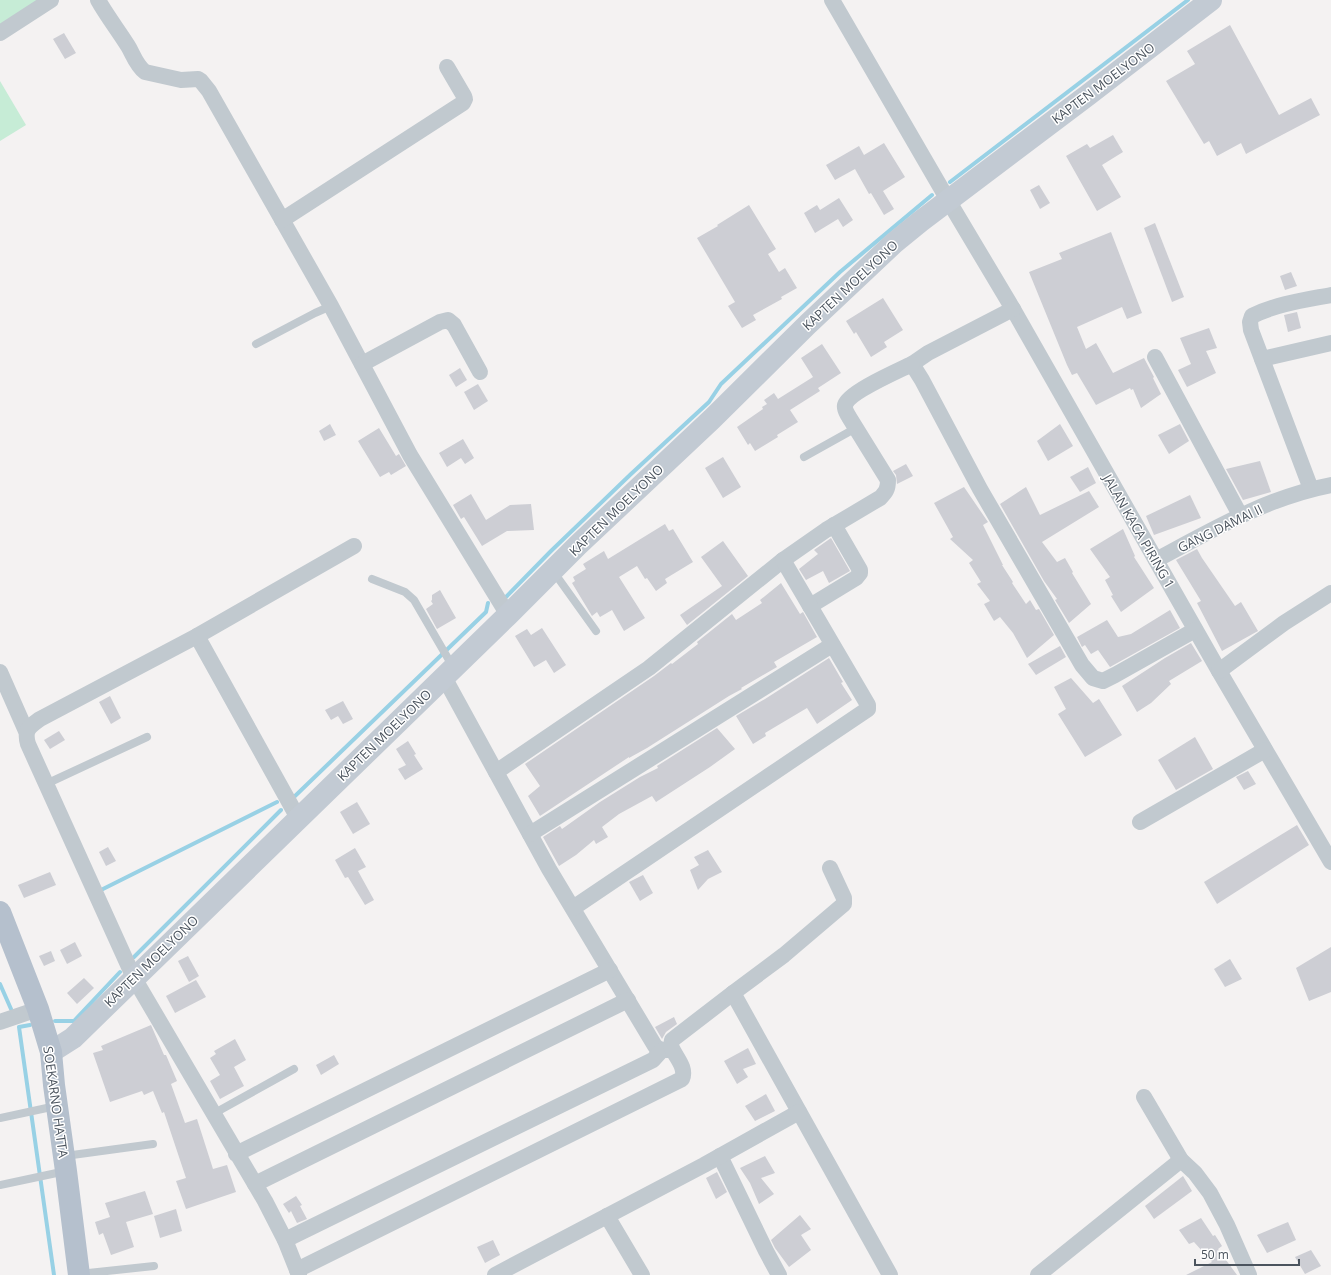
<svg xmlns="http://www.w3.org/2000/svg" width="1331" height="1275" font-family="'Open Sans',sans-serif">
<rect width="100%" height="100%" fill="#f4f2f2"/>
<g fill="#c6ecd6">
<polygon points="0,0 40,0 0,27"/>
<polygon points="0,81 26,125 0,141"/>
</g>
<g fill="none" stroke-linecap="round" stroke-linejoin="round">
<g stroke="#98d1e5" stroke-width="4">
<polyline points="950,182 1188,0"/>
<polyline points="506,597 551,551 631,474 709,402 721,384 840,272 932,195"/>
<polyline points="294,797 486,612 488,603"/>
<polyline points="99,891 277,802"/>
<polyline points="134,957 281,810"/>
<polyline points="0,984 11,1009"/>
<polyline points="55,1021 74,1021 120,972"/>
<polyline points="30,1025 19,1027 54,1275"/>
</g>
</g>
<g fill="#cdced4">
<polygon points="1230,25 1279,115 1311,98 1320,115 1246,154 1241,143 1217,156 1209,141 1204,144 1166,81 1195,64 1187,51"/>
<polygon points="64,33 76,53 65,59 53,39"/>
<polygon points="1113,135 1123,152 1102,165 1121,197 1097,211 1066,156 1087,144 1090,148"/>
<polygon points="884,143 905,177 883,191 894,209 884,215 871,193 869,194 855,169 835,180 826,165 859,146 864,155"/>
<polygon points="1039,185 1050,203 1040,209 1030,190"/>
<polygon points="839,198 853,220 843,227 838,219 815,233 804,213 817,205 820,210"/>
<polygon points="749,205 776,249 768,254 779,272 785,268 797,288 781,297 782,299 753,315 756,320 742,328 728,306 735,302 697,238 718,226 717,225"/>
<polygon points="1155,223 1184,297 1172,302 1144,228"/>
<polygon points="1111,232 1142,313 1127,319 1122,307 1077,327 1086,349 1096,343 1113,373 1144,358 1154,377 1153,378 1161,394 1141,408 1133,389 1131,390 1130,388 1096,405 1077,373 1072,375 1067,365 1029,272 1062,259 1059,253"/>
<polygon points="1291,272 1297,286 1285,290 1280,276"/>
<polygon points="883,298 903,330 884,342 887,347 871,357 856,332 854,334 846,321"/>
<polygon points="1297,312 1301,328 1288,332 1284,315"/>
<polygon points="1209,328 1217,348 1206,351 1216,373 1187,387 1178,370 1191,364 1180,338"/>
<polygon points="822,344 841,373 818,388 820,391 790,410 798,422 777,435 778,437 755,451 750,443 748,445 737,427 763,409 762,407 767,404 764,400 774,393 778,399 813,377 801,358"/>
<polygon points="460,368 467,380 456,387 449,375"/>
<polygon points="478,384 488,401 474,410 464,392"/>
<polygon points="330,424 336,435 324,441 319,431"/>
<polygon points="1060,424 1073,446 1048,461 1037,441"/>
<polygon points="1180,424 1189,441 1169,454 1158,435"/>
<polygon points="379,428 396,456 399,454 406,466 391,475 389,472 380,477 358,441"/>
<polygon points="463,439 474,458 465,464 461,458 447,467 439,453"/>
<polygon points="723,457 741,487 723,498 705,468"/>
<polygon points="1260,461 1271,492 1243,500 1226,469"/>
<polygon points="906,464 913,476 897,484 896,475 893,471"/>
<polygon points="1088,467 1096,483 1080,492 1070,477"/>
<polygon points="964,487 988,522 983,525 1003,565 1002,565 1013,582 1012,583 1026,604 1030,600 1036,610 1039,609 1054,635 1027,658 1013,633 1000,617 994,621 984,604 990,601 977,584 981,582 969,563 973,560 950,539 953,537 934,503"/>
<polygon points="1026,487 1040,515 1089,491 1099,507 1042,542 1057,562 1065,558 1073,572 1072,573 1091,604 1069,623 1055,600 1057,599 1044,581 1000,504"/>
<polygon points="471,494 486,520 510,505 531,504 534,530 507,531 482,546 464,517 461,519 453,505"/>
<polygon points="1190,495 1201,518 1154,535 1146,516"/>
<polygon points="665,524 669,531 673,529 693,562 665,579 667,583 656,591 647,578 645,579 637,566 619,577 645,618 624,631 612,610 600,617 597,612 592,616 572,583 575,581 573,577 586,569 583,564 604,551 608,559"/>
<polygon points="1123,529 1135,556 1134,557 1154,588 1121,612 1111,596 1113,595 1105,580 1110,577 1090,549"/>
<polygon points="831,538 850,571 829,583 823,571 806,580 799,569 818,554 814,550"/>
<polygon points="723,541 748,576 687,625 680,615 722,586 701,557"/>
<polygon points="1197,549 1202,558 1235,606 1241,602 1258,631 1222,651 1197,603 1201,601 1176,560"/>
<polygon points="781,583 800,614 803,612 817,637 774,662 777,667 741,688 742,689 729,696 647,748 629,758 629,757 540,816 528,796 540,786 525,764 654,676 671,663 672,664 698,644 697,642 732,614 736,620 762,603 760,600"/>
<polygon points="440,590 456,618 437,629 426,609 433,604 431,601 432,600 432,595"/>
<polygon points="1170,610 1180,628 1110,667 1098,650 1091,654 1085,645 1082,647 1077,637 1107,620 1118,637 1131,634"/>
<polygon points="542,628 566,665 554,673 546,660 534,667 515,636 527,629 531,635"/>
<polygon points="1191,643 1202,661 1169,681 1171,684 1151,703 1137,712 1122,686 1165,658"/>
<polygon points="1060,646 1066,657 1036,675 1028,664"/>
<polygon points="829,658 843,682 841,683 852,700 817,724 807,708 775,727 765,733 766,736 753,744 736,716 765,699"/>
<polygon points="1071,678 1093,703 1099,699 1122,735 1085,757 1058,714 1066,709 1054,687"/>
<polygon points="110,696 121,718 111,724 99,702"/>
<polygon points="343,701 353,719 343,724 338,716 331,720 325,710"/>
<polygon points="717,728 735,749 710,767 656,802 652,796 619,814 602,827 608,837 596,844 594,840 576,855 559,866 543,837 560,826 562,829 600,802 640,777 658,768 657,766"/>
<polygon points="59,731 65,740 50,749 44,740"/>
<polygon points="1195,737 1213,769 1176,790 1158,760"/>
<polygon points="408,741 416,754 414,755 423,769 405,780 398,769 406,765 396,749"/>
<polygon points="1248,771 1256,784 1244,790 1236,777"/>
<polygon points="357,802 370,824 353,834 340,812"/>
<polygon points="1297,825 1309,845 1217,904 1204,882"/>
<polygon points="108,847 116,861 106,866 99,852"/>
<polygon points="355,848 366,867 358,871 374,900 365,905 348,877 345,878 335,860"/>
<polygon points="708,850 722,872 708,879 698,890 690,870 699,865 694,857"/>
<polygon points="50,872 56,885 24,898 18,885"/>
<polygon points="643,875 653,893 640,901 629,882"/>
<polygon points="75,942 82,956 67,964 60,950"/>
<polygon points="1331,947 1331,992 1309,1001 1296,968"/>
<polygon points="51,951 55,961 44,966 39,956"/>
<polygon points="188,956 199,976 189,982 178,961"/>
<polygon points="1230,959 1242,979 1225,987 1214,969"/>
<polygon points="84,978 94,988 77,1004 67,993"/>
<polygon points="196,980 206,997 175,1013 166,996"/>
<polygon points="674,1017 677,1024 666,1032 662,1039 655,1027"/>
<polygon points="151,1025 164,1055 166,1055 177,1081 171,1084 185,1123 197,1119 213,1169 227,1165 236,1192 186,1209 176,1181 186,1178 164,1112 162,1113 153,1091 144,1095 142,1091 110,1102 93,1053 103,1050 101,1046"/>
<polygon points="235,1039 246,1060 234,1067 244,1086 220,1099 210,1081 220,1075 210,1058 216,1054 214,1051"/>
<polygon points="748,1048 756,1064 743,1069 748,1077 737,1084 724,1061"/>
<polygon points="334,1055 339,1064 321,1075 316,1065"/>
<polygon points="766,1094 775,1111 755,1121 745,1106"/>
<polygon points="765,1156 775,1173 761,1178 774,1194 759,1204 750,1183 740,1168"/>
<polygon points="717,1172 727,1192 716,1199 706,1178"/>
<polygon points="1183,1176 1192,1191 1154,1219 1145,1206"/>
<polygon points="145,1191 153,1214 126,1222 134,1247 111,1255 103,1233 99,1235 95,1222 110,1217 105,1203"/>
<polygon points="296,1196 302,1205 300,1206 307,1219 297,1223 291,1211 289,1213 283,1204"/>
<polygon points="176,1209 182,1231 160,1238 154,1216"/>
<polygon points="800,1215 811,1229 801,1235 811,1250 789,1267 775,1248 771,1240"/>
<polygon points="1201,1218 1213,1236 1215,1235 1222,1246 1218,1249 1237,1275 1186,1275 1212,1262 1194,1242 1189,1244 1179,1230"/>
<polygon points="1288,1222 1296,1240 1267,1253 1257,1235"/>
<polygon points="493,1240 500,1255 485,1263 477,1247"/>
<polygon points="1311,1250 1321,1266 1305,1274 1295,1257"/>
</g>
<g fill="none" stroke-linecap="round" stroke-linejoin="round">
<g stroke="#c1c9cf" stroke-width="8">
<polyline points="256,344 315,313 331,306"/>
<polyline points="804,457 856,428"/>
<polyline points="553,571 596,631"/>
<polyline points="372,579 405,592 414,600 453,667"/>
<polyline points="46,784 147,737"/>
<polyline points="213,1114 294,1069"/>
<polyline points="0,1118 56,1106"/>
<polyline points="65,1156 153,1144"/>
<polyline points="0,1185 66,1171"/>
<polyline points="79,1274 154,1266"/>
</g>
<g stroke="#c1c9cf" stroke-width="16">
<path d="M98,0c9,16 20,30 30,46 5,8 8,19 17,26l36,8 17,-1 3,2 8,10 122,215 79,149 98,160"/>
<polyline points="832,0 948,200 1013,309 1219,671 1331,862"/>
<polyline points="0,33 51,0"/>
<polyline points="282,220 463,103 465,99 464,96 447,67"/>
<polyline points="1013,309 928,353 912,364 922,380 980,489 1082,665 1093,678 1103,681 1115,675 1195,630"/>
<polyline points="1155,357 1240,515"/>
<polyline points="1262,359 1331,343"/>
<polyline points="362,364 440,322 448,320 454,325 480,372"/>
<path d="M1311,489l-60,-159 -1,-8 2,-6c24,-12 53,-16 79,-21"/>
<path d="M1156,560c56,-30 112,-63 175,-75"/>
<polyline points="810,606 856,578 860,573 860,570 834,525"/>
<polyline points="197,636 298,818"/>
<polyline points="1219,671 1284,623 1331,593"/>
<polyline points="0,672 26,731"/>
<path d="M444,677l105,192 106,177c5,5 10,4 17,4"/>
<path d="M496,772l153,-104 134,-108 43,-30 54,-32c6,-6 8,-9 8,-18l-39,-63c-2,-4 -5,-7 -4,-12 4,-13 53,-34 67,-41"/>
<polyline points="1140,822 1265,750"/>
<polyline points="530,834 832,645"/>
<polyline points="573,908 868,709 868,705 783,560"/>
<polyline points="733,993 890,1275"/>
<polyline points="0,1022 38,1009"/>
<polyline points="1144,1097 1181,1160 1195,1173 1210,1193 1227,1225 1249,1275"/>
<polyline points="236,1154 610,970"/>
<polyline points="720,1156 766,1251 779,1275"/>
<polyline points="255,1184 628,1000"/>
<polyline points="607,1216 642,1275"/>
<polyline points="285,1240 653,1060 662,1050"/>
<path d="M297,1270l385,-191c5,-12 -7,-22 -11,-33l1,-6 61,-47 51,-38 60,-51v-6l-14,-30"/>
<path d="M299,1275l-14,-35 -20,-39 -131,-223 -106,-234c-4,-14 1,-17 12,-25l157,-83 157,-90"/>
<polyline points="495,1275 704,1165 799,1112"/>
<polyline points="1038,1275 1181,1160"/>
</g>
<polyline stroke="#c2cad3" stroke-width="22" points="51,1052 73,1038 508,615 578,545 712,419 808,324 894,243 921,221 1088,95 1211,0"/>
<polyline stroke="#b5c0cd" stroke-width="22" points="0,912 38,1009 51,1052 54,1085 66,1171 79,1275"/>
</g>
<g text-anchor="middle" stroke-width="3" stroke-linejoin="round" paint-order="stroke">
<g font-size="13" fill="#4b545e" stroke="#fff">
<text transform="translate(1103 83) rotate(-37)" y="5">KAPTEN MOELYONO</text>
<text transform="translate(850 285) rotate(-43)" y="5">KAPTEN MOELYONO</text>
<text transform="translate(616 510) rotate(-44)" y="5">KAPTEN MOELYONO</text>
<text transform="translate(1220 528) rotate(-26)" y="5">GANG DAMAI II</text>
<text transform="translate(1139 531) rotate(60)" y="5">JALAN KACA PIRING 1</text>
<text transform="translate(384 735) rotate(-44)" y="5">KAPTEN MOELYONO</text>
<text transform="translate(151 961) rotate(-44)" y="5">KAPTEN MOELYONO</text>
<text transform="translate(56 1102) rotate(82)" y="5">SOEKARNO HATTA</text>
</g>
</g>
<path d="M1195 1259v6h104v-6" fill="none" stroke="#4b545e" stroke-width="2"/>
<text x="1201" y="1259" font-size="12" fill="#4b545e" stroke="#ffffff" stroke-width="3" paint-order="stroke">50 m</text>
</svg>
